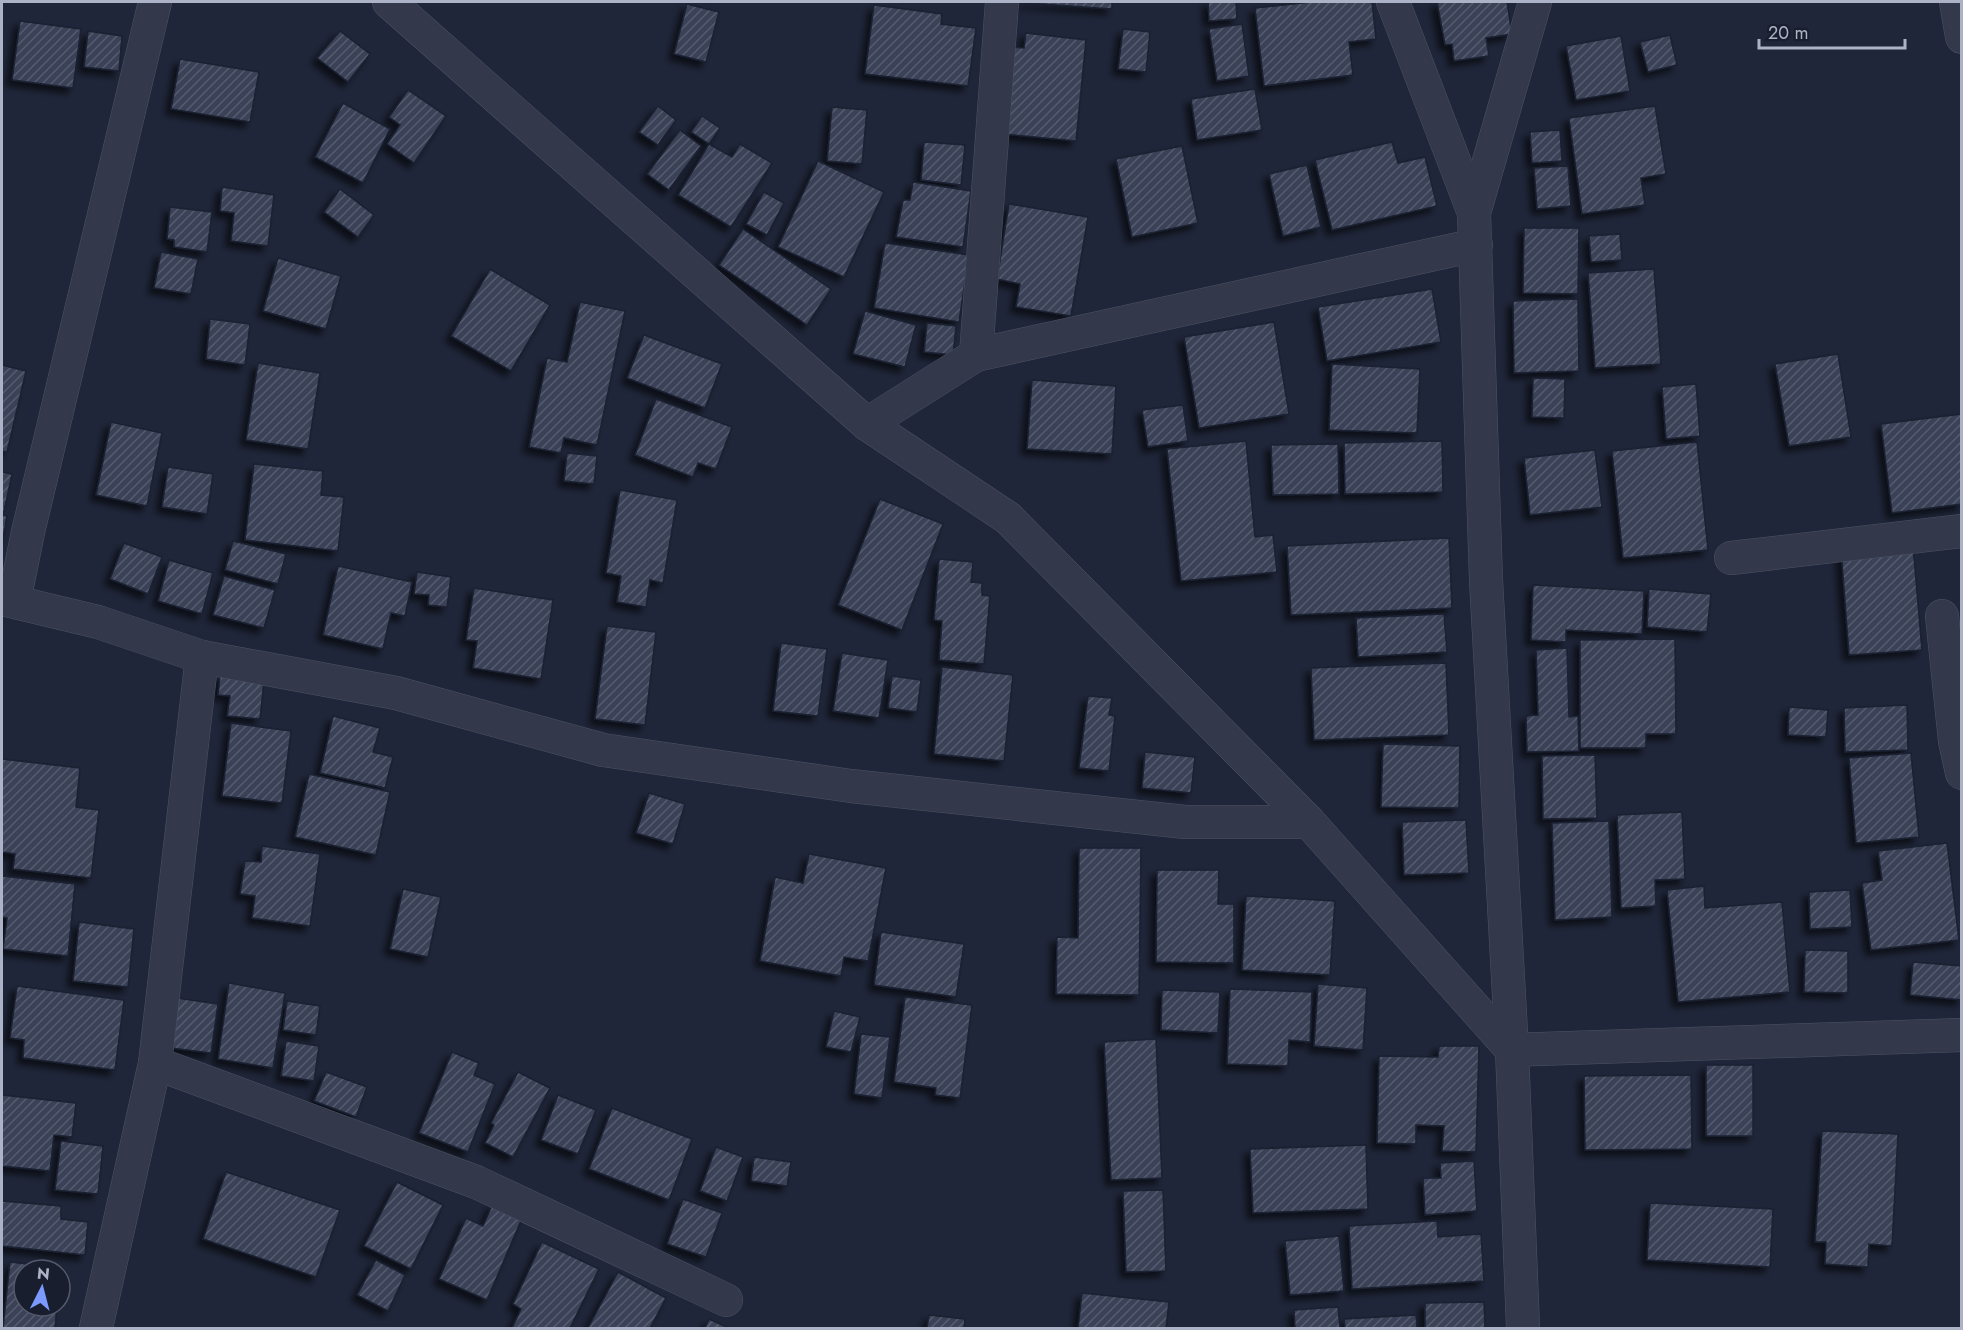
<svg xmlns="http://www.w3.org/2000/svg" width="1963" height="1330" font-family="Jost,sans-serif">
<defs>
<pattern id="building-hatch" width="6" height="6" patternUnits="userSpaceOnUse" patternTransform="scale(1.5)"><rect width="6" height="6" fill="#3b4359"/><path d="M-1 1l2-2M0 6l6-6M5 7l2-2" fill="none" stroke="#555c6f"/></pattern>
<filter id="shadow"><feDropShadow dx="-5.5" dy="5.5" stdDeviation="3" flood-color="#0009"/></filter>
</defs>
<rect width="100%" height="100%" fill="#1f2639"/>
<g fill="url(#building-hatch)" stroke="#1a2030" stroke-width="1.5" filter="url(#shadow)">
<polygon points="1013,2 1112,2 1112,9"/>
<polygon points="1208,2 1236,2 1237,19 1209,21"/>
<polygon points="1311,2 1372,2 1376,39 1349,42 1353,75 1264,86 1255,8"/>
<polygon points="1437,2 1507,2 1512,34 1486,38 1489,56 1454,61 1452,44 1445,45"/>
<polygon points="687,4 719,12 706,62 674,54"/>
<polygon points="874,5 942,14 941,24 976,28 968,86 865,74"/>
<polygon points="20,21 81,29 73,88 12,80"/>
<polygon points="1242,24 1249,76 1217,81 1209,29"/>
<polygon points="1123,29 1150,32 1146,72 1118,69"/>
<polygon points="88,31 122,36 119,71 84,67"/>
<polygon points="340,31 370,54 348,82 317,58"/>
<polygon points="1026,33 1086,40 1076,141 1003,134 1012,47 1024,48"/>
<polygon points="1670,35 1677,65 1648,72 1640,42"/>
<polygon points="1621,36 1630,91 1576,100 1566,46"/>
<polygon points="180,59 259,72 250,122 171,109"/>
<polygon points="1255,89 1262,130 1197,140 1191,99"/>
<polygon points="408,90 446,116 414,163 387,144 400,125 389,117"/>
<polygon points="343,103 390,129 363,183 315,157"/>
<polygon points="658,106 676,120 658,145 639,132"/>
<polygon points="1655,106 1666,174 1641,178 1645,205 1582,214 1569,118"/>
<polygon points="832,107 867,110 862,164 827,161"/>
<polygon points="702,116 720,128 709,144 691,132"/>
<polygon points="680,130 701,146 669,190 647,174"/>
<polygon points="1560,130 1562,161 1532,163 1530,132"/>
<polygon points="924,142 965,145 961,185 921,180"/>
<polygon points="1392,142 1398,163 1425,157 1437,206 1332,230 1315,160"/>
<polygon points="709,144 732,157 740,144 772,163 731,227 678,195"/>
<polygon points="1182,146 1198,223 1132,237 1116,159"/>
<polygon points="818,161 884,192 844,277 778,247"/>
<polygon points="1307,165 1321,227 1283,236 1269,174"/>
<polygon points="1568,166 1571,206 1537,209 1534,168"/>
<polygon points="913,182 971,191 963,247 896,237 903,200 910,200"/>
<polygon points="222,187 274,195 268,246 231,241 234,213 220,211"/>
<polygon points="340,189 374,215 358,237 324,212"/>
<polygon points="764,192 784,203 767,235 746,224"/>
<polygon points="1009,204 1088,217 1071,316 1016,307 1020,284 997,279"/>
<polygon points="170,207 212,212 207,252 174,247 174,240 167,239"/>
<polygon points="1524,228 1579,228 1578,294 1523,293"/>
<polygon points="743,229 831,289 807,325 719,265"/>
<polygon points="1620,234 1622,260 1591,262 1589,236"/>
<polygon points="885,243 969,255 959,322 874,308"/>
<polygon points="161,252 198,259 191,294 154,288"/>
<polygon points="278,258 341,276 326,329 263,311"/>
<polygon points="490,269 550,305 511,371 451,336"/>
<polygon points="1654,269 1661,364 1595,368 1588,273"/>
<polygon points="1432,289 1441,342 1327,361 1318,307"/>
<polygon points="1578,299 1579,371 1514,373 1513,301"/>
<polygon points="580,302 625,311 597,445 564,438 561,453 529,447 547,358 567,362"/>
<polygon points="865,311 916,325 905,367 853,354"/>
<polygon points="210,319 250,324 245,365 206,359"/>
<polygon points="1274,322 1289,414 1199,428 1184,337"/>
<polygon points="927,323 956,326 953,355 924,352"/>
<polygon points="644,335 722,364 705,408 627,378"/>
<polygon points="1838,354 1851,437 1789,446 1775,364"/>
<polygon points="258,363 320,373 308,449 246,440"/>
<polygon points="1332,364 1420,369 1417,433 1329,430"/>
<polygon points="2,365 26,371 7,452 2,451"/>
<polygon points="1533,378 1565,379 1564,418 1532,417"/>
<polygon points="1032,380 1116,386 1112,454 1027,449"/>
<polygon points="1696,384 1700,436 1666,439 1662,387"/>
<polygon points="656,399 732,427 716,469 698,463 693,477 635,455"/>
<polygon points="1183,405 1188,441 1148,447 1142,410"/>
<polygon points="1962,414 1962,504 1892,513 1881,424"/>
<polygon points="111,422 162,433 147,506 96,495"/>
<polygon points="1246,441 1255,537 1273,535 1277,572 1181,581 1167,449"/>
<polygon points="1442,441 1443,492 1345,494 1344,443"/>
<polygon points="1697,442 1708,550 1623,558 1612,451"/>
<polygon points="1338,444 1339,494 1273,495 1271,445"/>
<polygon points="1595,450 1602,507 1530,515 1524,458"/>
<polygon points="567,453 597,456 594,484 564,481"/>
<polygon points="254,464 323,471 321,495 344,497 338,551 245,540"/>
<polygon points="168,467 213,474 207,514 162,507"/>
<polygon points="2,472 12,474 4,512 2,511"/>
<polygon points="620,490 677,500 663,583 650,580 646,607 617,602 621,576 606,573"/>
<polygon points="880,499 943,524 902,630 838,605"/>
<polygon points="2,515 7,516 2,545"/>
<polygon points="1449,538 1452,608 1291,615 1287,546"/>
<polygon points="233,541 286,554 278,584 225,570"/>
<polygon points="124,543 162,557 148,594 110,579"/>
<polygon points="1913,545 1922,650 1849,655 1841,550"/>
<polygon points="939,559 973,562 971,582 982,583 982,595 990,596 984,664 939,660 942,621 934,620"/>
<polygon points="169,560 213,573 202,614 158,601"/>
<polygon points="338,566 412,582 405,616 391,613 383,649 323,635"/>
<polygon points="417,572 451,577 447,607 428,605 429,595 414,594"/>
<polygon points="224,576 275,590 264,628 213,615"/>
<polygon points="1533,585 1644,591 1642,634 1566,630 1566,642 1531,640"/>
<polygon points="474,588 553,600 541,679 473,668 477,641 466,640"/>
<polygon points="1649,589 1711,594 1707,632 1647,627"/>
<polygon points="1444,614 1447,652 1358,657 1356,618"/>
<polygon points="607,626 656,632 645,725 595,719"/>
<polygon points="1675,639 1676,734 1646,734 1646,748 1580,748 1580,640"/>
<polygon points="781,643 827,649 818,716 773,711"/>
<polygon points="1567,648 1569,717 1578,716 1579,751 1527,752 1526,716 1538,715 1536,650"/>
<polygon points="842,653 888,660 879,718 833,711"/>
<polygon points="1446,663 1449,735 1314,740 1311,668"/>
<polygon points="942,667 1013,675 1004,761 934,754"/>
<polygon points="220,675 264,681 260,719 227,716 230,696 218,695"/>
<polygon points="892,676 921,680 917,712 888,708"/>
<polygon points="1088,696 1112,698 1109,715 1115,716 1109,771 1079,768"/>
<polygon points="1907,705 1908,750 1845,752 1844,708"/>
<polygon points="1789,707 1828,710 1826,737 1788,735"/>
<polygon points="333,716 380,728 373,752 393,757 385,788 320,773"/>
<polygon points="231,723 291,731 282,803 222,796"/>
<polygon points="1383,744 1460,746 1459,808 1381,807"/>
<polygon points="1145,752 1195,757 1191,793 1142,788"/>
<polygon points="1911,753 1919,837 1856,843 1849,758"/>
<polygon points="1595,755 1597,818 1543,819 1542,756"/>
<polygon points="2,759 80,768 76,807 99,810 91,878 13,869 15,854 2,852"/>
<polygon points="309,774 390,792 376,855 295,837"/>
<polygon points="649,793 685,804 673,844 636,833"/>
<polygon points="1682,812 1685,879 1655,880 1656,906 1621,908 1617,815"/>
<polygon points="1466,820 1469,873 1404,875 1402,822"/>
<polygon points="1609,821 1612,917 1555,920 1552,823"/>
<polygon points="1947,843 1959,940 1871,950 1862,883 1882,880 1878,851"/>
<polygon points="262,846 320,854 310,926 252,918 255,896 240,894 245,861 261,862"/>
<polygon points="1079,848 1141,848 1139,995 1056,994 1057,937 1078,938"/>
<polygon points="809,854 886,868 868,961 844,957 841,976 760,961 775,877 803,883"/>
<polygon points="1157,870 1219,870 1218,904 1234,904 1234,963 1156,962"/>
<polygon points="2,876 75,884 68,956 3,949 7,918 2,917"/>
<polygon points="1704,886 1705,908 1782,902 1790,992 1678,1002 1667,890"/>
<polygon points="403,889 441,897 428,957 390,949"/>
<polygon points="1850,890 1852,927 1810,929 1809,892"/>
<polygon points="1246,896 1335,901 1330,975 1242,970"/>
<polygon points="79,922 134,929 128,987 73,981"/>
<polygon points="881,932 964,944 956,997 874,985"/>
<polygon points="1805,950 1848,951 1848,993 1804,992"/>
<polygon points="1913,962 1962,966 1962,1000 1910,995"/>
<polygon points="229,983 285,993 273,1068 218,1059"/>
<polygon points="1318,984 1367,988 1363,1050 1314,1046"/>
<polygon points="17,986 124,1000 115,1070 23,1058 24,1040 10,1038"/>
<polygon points="1230,989 1312,992 1310,1042 1289,1040 1288,1066 1227,1064"/>
<polygon points="1162,990 1220,992 1218,1033 1161,1030"/>
<polygon points="905,997 972,1005 960,1098 935,1095 936,1088 894,1082"/>
<polygon points="177,998 218,1004 211,1053 171,1048"/>
<polygon points="287,1001 320,1006 316,1035 283,1030"/>
<polygon points="834,1011 860,1017 851,1052 826,1047"/>
<polygon points="861,1034 890,1037 882,1098 854,1094"/>
<polygon points="1156,1039 1162,1178 1111,1180 1104,1042"/>
<polygon points="286,1041 319,1046 314,1081 281,1076"/>
<polygon points="1439,1046 1479,1046 1476,1152 1442,1151 1444,1126 1416,1125 1416,1144 1377,1143 1379,1056 1438,1057"/>
<polygon points="452,1052 479,1063 474,1075 495,1084 468,1152 419,1133"/>
<rect x="1706" y="1065" width="47" height="71"/>
<polygon points="326,1072 367,1087 356,1117 314,1101"/>
<polygon points="518,1072 550,1088 513,1157 485,1143 494,1125 491,1123"/>
<polygon points="1691,1075 1692,1149 1585,1150 1584,1076"/>
<polygon points="2,1095 76,1103 72,1137 54,1135 50,1171 2,1166"/>
<polygon points="558,1095 596,1110 578,1154 541,1140"/>
<polygon points="612,1108 692,1139 669,1200 589,1169"/>
<polygon points="1822,1131 1898,1134 1892,1246 1869,1244 1868,1267 1825,1264 1826,1242 1815,1242"/>
<polygon points="61,1141 103,1146 98,1194 55,1190"/>
<polygon points="1366,1145 1368,1209 1253,1213 1250,1149"/>
<polygon points="716,1147 743,1157 727,1201 700,1191"/>
<polygon points="754,1157 791,1162 787,1186 751,1181"/>
<polygon points="1474,1161 1477,1211 1425,1215 1423,1178 1441,1178 1440,1163"/>
<polygon points="226,1172 340,1210 316,1277 203,1239"/>
<polygon points="397,1182 443,1205 411,1269 364,1246"/>
<polygon points="1163,1190 1166,1271 1126,1272 1123,1191"/>
<polygon points="683,1199 722,1213 706,1257 667,1244"/>
<polygon points="2,1201 61,1206 61,1219 88,1222 85,1255 2,1246"/>
<polygon points="493,1203 523,1216 487,1300 439,1279 466,1218 483,1226"/>
<polygon points="1650,1203 1773,1209 1770,1267 1647,1260"/>
<polygon points="1437,1221 1438,1237 1481,1234 1484,1281 1352,1289 1349,1226"/>
<polygon points="1339,1236 1344,1291 1290,1295 1285,1241"/>
<polygon points="542,1242 599,1269 570,1328 512,1328 521,1309 513,1304"/>
<polygon points="376,1260 405,1275 388,1311 357,1295"/>
<polygon points="10,1262 62,1268 60,1283 60,1270 24,1270 24,1306 57,1306 55,1328 3,1328"/>
<polygon points="2,1264 4,1265 2,1294"/>
<polygon points="618,1272 666,1298 650,1328 588,1328"/>
<polygon points="1082,1293 1169,1302 1166,1328 1078,1328"/>
<polygon points="1484,1302 1485,1328 1425,1328 1425,1303"/>
<polygon points="1338,1307 1340,1328 1295,1328 1294,1310"/>
<polygon points="929,1315 965,1319 964,1328 927,1328"/>
<polygon points="1416,1315 1417,1328 1345,1328 1344,1319"/>
<polygon points="709,1319 729,1328 705,1328"/>
</g>
<g fill="none" stroke-linecap="round" stroke-linejoin="round">
<g stroke="#4d5364" stroke-width="34">
<g id="minor">
<polyline points="389,2 867,424 1008,518 1309,822 1512,1050 1962,1035"/>
<polyline points="1393,2 1474,213 1486,580 1512,1050 1523,1328"/>
<polyline points="1956,2 1962,37"/>
<polyline points="1474,213 1535,2"/>
<polyline points="976,355 1002,2"/>
<polyline points="867,424 976,355 1476,245"/>
<polyline points="1731,558 1962,531"/>
<polyline points="2,599 98,622 202,657 396,693 603,750 851,786 1185,822 1309,822"/>
<polyline points="14,601 28,532 155,2"/>
<polyline points="1942,616 1955,741 1962,773"/>
<polyline points="155,1063 476,1182 726,1300"/>
<polyline points="96,1328 155,1063 202,657"/>
</g>
</g>
<use href="#minor" stroke="#33394a" stroke-width="33"/>
</g>
<rect width="1963" height="1330" fill="none" stroke="#adb3c6" stroke-width="6"/>
<g transform="translate(42 1288) rotate(6)"><circle r="28" fill="#181e2e" stroke="#545a6b" stroke-width="1.5"/>
<path d="M0-4.5L10 22L0 15L-10 22Z" fill="#7b99fe"/>
<text y="-9" font-size="16" font-weight="bold" text-anchor="middle" fill="#adb3c6">N</text>
</g>
<path d="M1759 39v9h146v-9" fill="none" stroke="#adb3c6" stroke-width="3"/>
<text x="1768" y="39" font-size="18" fill="#adb3c6" stroke="#181e2e" stroke-width="4.5" paint-order="stroke">20 m</text>
</svg>
